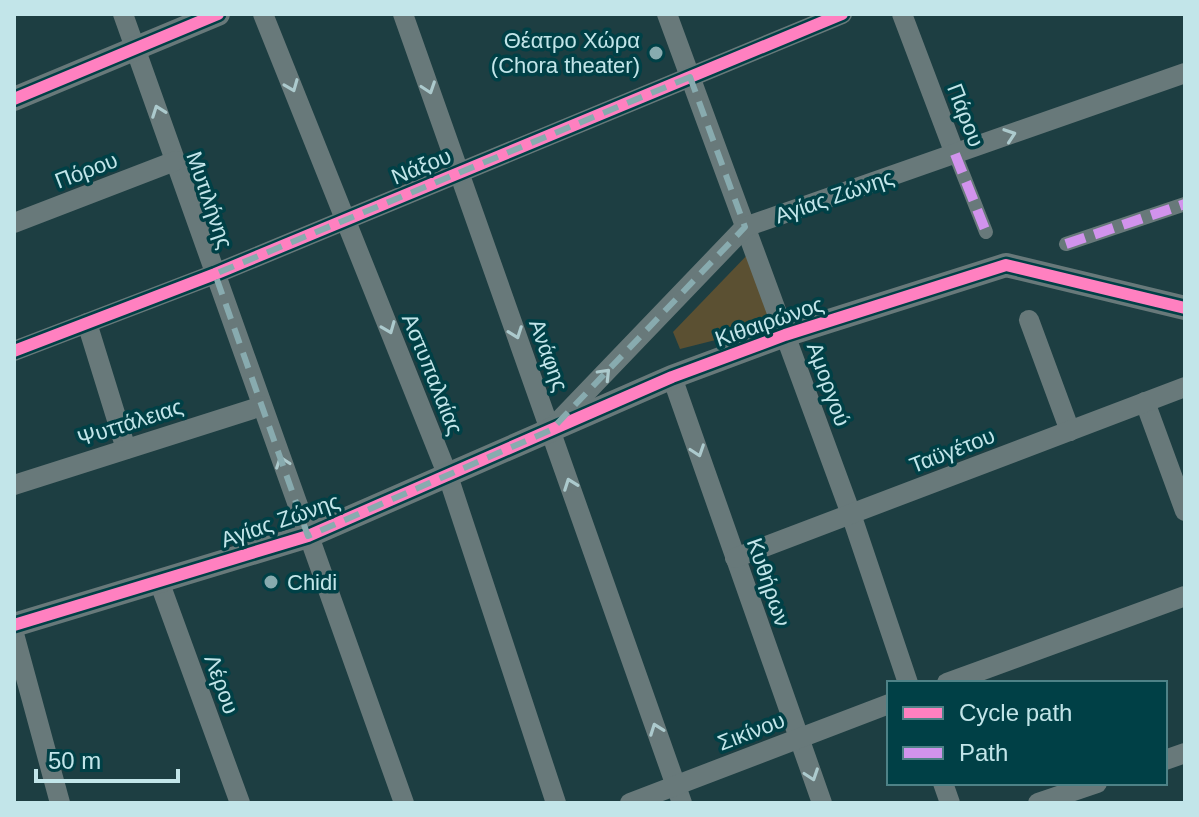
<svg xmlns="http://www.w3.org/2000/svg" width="1199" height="817" font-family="Helvetica,sans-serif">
<rect width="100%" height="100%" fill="#1d3e42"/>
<polygon fill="#5b5032" points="752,250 779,324 680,349 673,332"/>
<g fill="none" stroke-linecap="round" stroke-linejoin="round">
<g stroke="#68797a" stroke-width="14">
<polyline points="955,154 986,232"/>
<polyline points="1066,244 1185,204"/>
</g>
<g stroke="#68797a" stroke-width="20">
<polyline points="123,14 404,803"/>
<polyline points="263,14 448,476 556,803"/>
<polyline points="403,14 682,803"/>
<polyline points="667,14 851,514 908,683"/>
<polyline points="902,14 955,154"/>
<polyline points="14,223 175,161"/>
<polyline points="1029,320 1070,431"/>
<polyline points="87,323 126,449"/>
<polyline points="14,351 215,274 842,14"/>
<polyline points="672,377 822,803"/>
<polyline points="1145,402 1185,511"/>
<polyline points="553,427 745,227 1185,73"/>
<polyline points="14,485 262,406"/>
<polyline points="735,558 1185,387"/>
<polyline points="159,581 240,803"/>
<polyline points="14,634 60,803"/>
<polyline points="947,683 1185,596"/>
<polyline points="1165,760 1185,753"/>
<polyline points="943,783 950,803"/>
<polyline points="630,803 889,704"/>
<polyline points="1038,803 1097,783"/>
</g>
<g stroke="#68797a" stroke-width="24">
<polyline points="14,99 218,14"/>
<polyline points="14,625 308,536 672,377 785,335 1006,265 1185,308"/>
</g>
<g stroke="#d193ec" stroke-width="10" stroke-dasharray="20 10" stroke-linecap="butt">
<polyline points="955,154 986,232"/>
<polyline points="1066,244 1185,204"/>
</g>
<g stroke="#004046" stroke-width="17">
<g id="cycleway">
<polyline points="14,99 218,14"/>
<polyline points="14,351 215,274 842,14"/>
<polyline points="14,625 308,536 672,377 785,335 1006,265 1185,308"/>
</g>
</g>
<use href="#cycleway" stroke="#ff80c0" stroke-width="12"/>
</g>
<defs><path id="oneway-chevron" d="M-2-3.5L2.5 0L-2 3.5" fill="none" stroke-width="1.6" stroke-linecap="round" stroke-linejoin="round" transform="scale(2)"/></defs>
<g stroke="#accacd">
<use href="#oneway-chevron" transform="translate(292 86) rotate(68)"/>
<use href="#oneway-chevron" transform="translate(429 88) rotate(71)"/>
<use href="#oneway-chevron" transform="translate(158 111) rotate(-110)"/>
<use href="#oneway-chevron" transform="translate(1010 135) rotate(-19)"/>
<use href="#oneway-chevron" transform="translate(389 328) rotate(68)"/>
<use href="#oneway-chevron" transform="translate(516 333) rotate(70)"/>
<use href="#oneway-chevron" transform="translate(605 374) rotate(-46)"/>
<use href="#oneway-chevron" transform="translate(698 451) rotate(71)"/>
<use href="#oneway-chevron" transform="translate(282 462) rotate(-109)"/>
<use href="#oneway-chevron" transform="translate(570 484) rotate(-110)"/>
<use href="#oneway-chevron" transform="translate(656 729) rotate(-110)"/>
<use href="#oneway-chevron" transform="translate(812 775) rotate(71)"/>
</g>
<path fill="none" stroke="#88abaf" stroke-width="6" stroke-dasharray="16 10" stroke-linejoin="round" d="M690,77l55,150 -194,203 -243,106 -93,-262z"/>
<g fill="#88abaf" stroke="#004046" stroke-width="3">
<circle cx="656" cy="53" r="8"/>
<circle cx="271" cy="582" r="8"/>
</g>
<g text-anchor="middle" stroke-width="7" stroke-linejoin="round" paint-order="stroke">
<g font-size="22" fill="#c2e5e9" stroke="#004046" text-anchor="end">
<text x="640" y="48">Θέατρο Χώρα<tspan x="640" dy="25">(Chora theater)</tspan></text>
<text x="287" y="590" text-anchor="start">Chidi</text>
</g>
<g font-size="22" fill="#c2e5e9" stroke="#004046">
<text transform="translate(966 115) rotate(69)" y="8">Πάρου</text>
<text transform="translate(421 166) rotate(-22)" y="8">Νάξου</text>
<text transform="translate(86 170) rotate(-21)" y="8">Πόρου</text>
<text transform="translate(834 196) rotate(-19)" y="8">Αγίας Ζώνης</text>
<text transform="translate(210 200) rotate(71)" y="8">Μυτιλήνης</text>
<text transform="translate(769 321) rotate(-19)" y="8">Κιθαιρώνος</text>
<text transform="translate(549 355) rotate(70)" y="8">Ανάφης</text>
<text transform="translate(433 374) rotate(68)" y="8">Αστυπαλαίας</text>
<text transform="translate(829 384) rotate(70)" y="8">Αμοργού</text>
<text transform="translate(130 422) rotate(-18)" y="8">Ψυττάλειας</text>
<text transform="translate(952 450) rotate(-21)" y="8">Ταϋγέτου</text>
<text transform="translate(280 520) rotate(-19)" y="8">Αγίας Ζώνης</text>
<text transform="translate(769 582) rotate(71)" y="8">Κυθήρων</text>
<text transform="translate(222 684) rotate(70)" y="8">Λέρου</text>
<text transform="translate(751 731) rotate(-21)" y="8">Σικίνου</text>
</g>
</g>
<rect width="1199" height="817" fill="none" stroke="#c2e5e9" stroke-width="32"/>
<rect x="887" y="681" width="280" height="104" fill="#004046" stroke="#4e8287" stroke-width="2"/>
<rect x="903" y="707" width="40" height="12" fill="#ff80c0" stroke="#4e8287" stroke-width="2"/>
<text x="959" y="721" font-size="24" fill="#c2e5e9">Cycle path</text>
<rect x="903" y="747" width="40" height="12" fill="#d193ec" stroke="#4e8287" stroke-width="2"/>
<text x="959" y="761" font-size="24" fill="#c2e5e9">Path</text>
<path d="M36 769v12h142v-12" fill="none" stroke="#c2e5e9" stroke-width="4"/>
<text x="48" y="769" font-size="24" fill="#c2e5e9" stroke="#004046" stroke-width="6" paint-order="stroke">50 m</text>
</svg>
